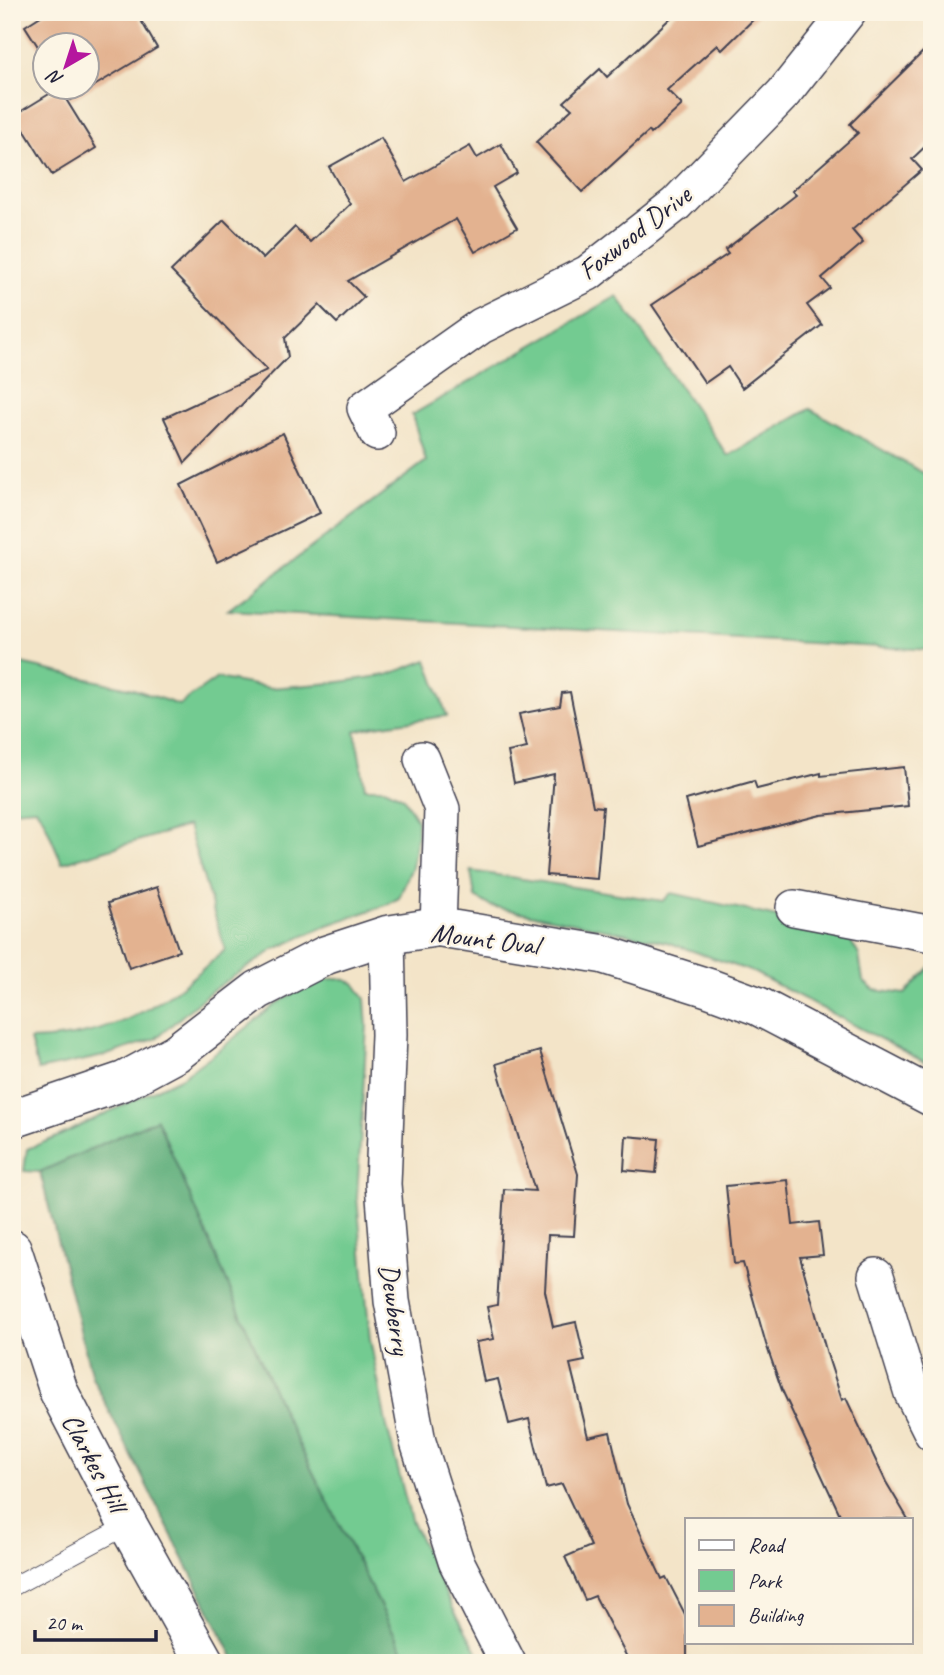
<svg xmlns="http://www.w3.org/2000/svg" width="944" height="1675" font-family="Caveat,sans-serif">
<rect width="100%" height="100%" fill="#fcf5e5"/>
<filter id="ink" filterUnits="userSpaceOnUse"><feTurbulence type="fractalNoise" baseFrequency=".0143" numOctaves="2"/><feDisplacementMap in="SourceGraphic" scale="14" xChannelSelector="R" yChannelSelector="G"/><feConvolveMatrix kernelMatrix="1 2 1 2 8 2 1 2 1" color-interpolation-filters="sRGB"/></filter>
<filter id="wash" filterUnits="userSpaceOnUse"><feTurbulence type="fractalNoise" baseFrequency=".00686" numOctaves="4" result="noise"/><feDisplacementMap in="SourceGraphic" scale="28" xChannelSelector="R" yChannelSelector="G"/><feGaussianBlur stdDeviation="1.57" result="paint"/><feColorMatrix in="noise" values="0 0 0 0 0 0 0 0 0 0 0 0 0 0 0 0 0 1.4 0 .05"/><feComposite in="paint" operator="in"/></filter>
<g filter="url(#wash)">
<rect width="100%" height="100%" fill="#f3e4c8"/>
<g fill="#73cb91" stroke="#4a7666" stroke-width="2">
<polygon points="617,296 728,456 810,409 932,478 932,650 228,610 426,461 412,415"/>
<path d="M427,660l20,56 -72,10 -20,5 10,57h20l18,9 14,23v16l-5,31 -13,31 -13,7 -58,20 -53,24 -65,43 -55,47 -51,17 -66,14 -8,-30c87,-2 132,-35 195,-90l-37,-124 -126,37 -19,-45 -8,-10 -23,2v-148l121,27 46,16 38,-27 53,10 63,-5 54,-8z"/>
<polygon points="471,871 663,901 672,893 846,933 859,955 863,981 874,990 905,994 932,965 932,1066 753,972 667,942 491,906 475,897"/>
<polygon points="339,978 354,983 365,999 367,1026 357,1197 370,1339 386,1423 411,1520 451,1605 484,1663 409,1663 285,1417 157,1119 40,1172 24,1171 27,1149 57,1137 182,1077 223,1047 276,1004 314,981"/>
</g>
<polygon fill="#5eaf7b" stroke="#40685b" stroke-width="2" points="157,1119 285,1417 409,1663 236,1663 92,1377 40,1172"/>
<g id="blocks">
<g fill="#e3b290">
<polygon points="47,12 136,12 157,48 71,100 63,88 88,88 88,46 46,46 46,59 25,26"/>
<polygon points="677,12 761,12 722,50 717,45 667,90 682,105 651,134 649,131 582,192 536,142 572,109 564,102 600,69 607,77"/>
<polygon points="932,43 932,140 912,159 922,170 852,230 863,243 822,278 830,288 807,305 822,325 742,388 728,367 705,383 652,305 728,254 725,250 796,195 792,191 858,133 850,124"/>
<polygon points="59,88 96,148 52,175 15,115"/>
<polygon points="381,138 406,182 470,146 477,158 501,144 517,173 493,187 517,228 475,252 456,219 348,281 364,297 337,323 319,305 285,338 288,357 185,463 164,418 267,370 171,271 224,220 263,259 295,227 310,242 350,204 329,167"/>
<polygon points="283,433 320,513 217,562 181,485"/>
<polygon points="570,692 593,806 603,807 597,879 546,875 554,774 514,783 508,752 527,748 519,714 560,706 562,693"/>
<polygon points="904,767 908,806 821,815 698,846 686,800 754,781 757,789 821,773 821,776"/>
<polygon points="157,887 179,951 129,968 108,903"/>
<polygon points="540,1051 578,1174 574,1236 548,1235 545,1291 553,1327 576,1322 585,1361 570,1364 588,1437 610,1432 627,1504 662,1579 666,1577 687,1618 687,1663 630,1663 595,1596 585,1600 565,1557 591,1546 562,1484 546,1488 529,1419 509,1424 498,1379 484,1382 476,1342 494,1339 487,1307 497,1305 504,1189 535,1191 496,1064"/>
<polygon points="626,1136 659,1139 656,1173 624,1170"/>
<polygon points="788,1180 793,1225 819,1222 823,1255 800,1257 827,1354 842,1400 846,1398 886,1482 908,1519 842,1519 782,1390 766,1344 743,1263 734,1264 726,1186"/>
</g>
</g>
</g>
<g filter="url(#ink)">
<use href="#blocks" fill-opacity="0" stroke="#413f50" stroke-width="2"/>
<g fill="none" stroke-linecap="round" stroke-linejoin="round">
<g stroke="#413f50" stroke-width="20">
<polyline id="service" points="12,1587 128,1525"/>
</g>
<g stroke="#413f50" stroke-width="38">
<g id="minor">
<polyline points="377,433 365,408 481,326 588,273 676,204 783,94 848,12"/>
<polyline points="422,759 442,809 438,927"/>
<polyline points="794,908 932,934"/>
<polyline points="387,935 389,1035 383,1184 392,1301 418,1442 456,1561 508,1663"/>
<polyline points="876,1276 912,1393 932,1433"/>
</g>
</g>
<g stroke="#413f50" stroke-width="41">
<g id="tertiary">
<polyline points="12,1119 124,1081 176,1053 258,990 326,955 387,935 438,927 602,954 709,988 758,1006 932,1097"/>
<polyline points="12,1249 59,1392 128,1525 205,1663"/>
</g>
</g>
<use href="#service" stroke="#fff" stroke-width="18"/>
<use href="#minor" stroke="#fff" stroke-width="35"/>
<use href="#tertiary" stroke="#fff" stroke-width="38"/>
</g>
</g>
<g text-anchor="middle" stroke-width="5" stroke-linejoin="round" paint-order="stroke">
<g font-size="28" fill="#22223b" stroke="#fcf5e5">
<text transform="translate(634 232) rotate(-38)" y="10">Foxwood Drive</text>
<text transform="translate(485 938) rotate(7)" y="10">Mount Oval</text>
<text transform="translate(396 1309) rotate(82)" y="10">Dewberry</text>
<text transform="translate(95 1462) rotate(62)" y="10">Clarkes Hill</text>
</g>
</g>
<rect width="944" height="1675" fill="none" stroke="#fcf5e5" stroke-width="42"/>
<rect x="685" y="1518" width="228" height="126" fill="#fcf5e5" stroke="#a5a1a1" stroke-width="2"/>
<rect x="699" y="1540" width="35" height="10" fill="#ffffff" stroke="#a5a1a1" stroke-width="2"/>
<text x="748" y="1552" font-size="21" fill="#22223b">Road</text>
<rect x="699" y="1570" width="35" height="21" fill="#73cb91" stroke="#a5a1a1" stroke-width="2"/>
<text x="748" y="1588" font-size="21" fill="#22223b">Park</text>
<rect x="699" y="1605" width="35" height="21" fill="#e3b290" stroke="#a5a1a1" stroke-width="2"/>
<text x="748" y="1622" font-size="21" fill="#22223b">Building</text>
<g transform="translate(66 66) rotate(219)"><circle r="33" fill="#fcf5e5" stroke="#a5a1a1" stroke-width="2"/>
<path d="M0-5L12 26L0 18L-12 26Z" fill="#b5179e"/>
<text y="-10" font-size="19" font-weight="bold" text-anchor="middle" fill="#22223b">N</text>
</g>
<path d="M35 1630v10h121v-10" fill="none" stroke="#22223b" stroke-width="3.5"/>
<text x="46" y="1630" font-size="21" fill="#22223b" stroke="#fcf5e5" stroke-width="5" paint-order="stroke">20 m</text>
</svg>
